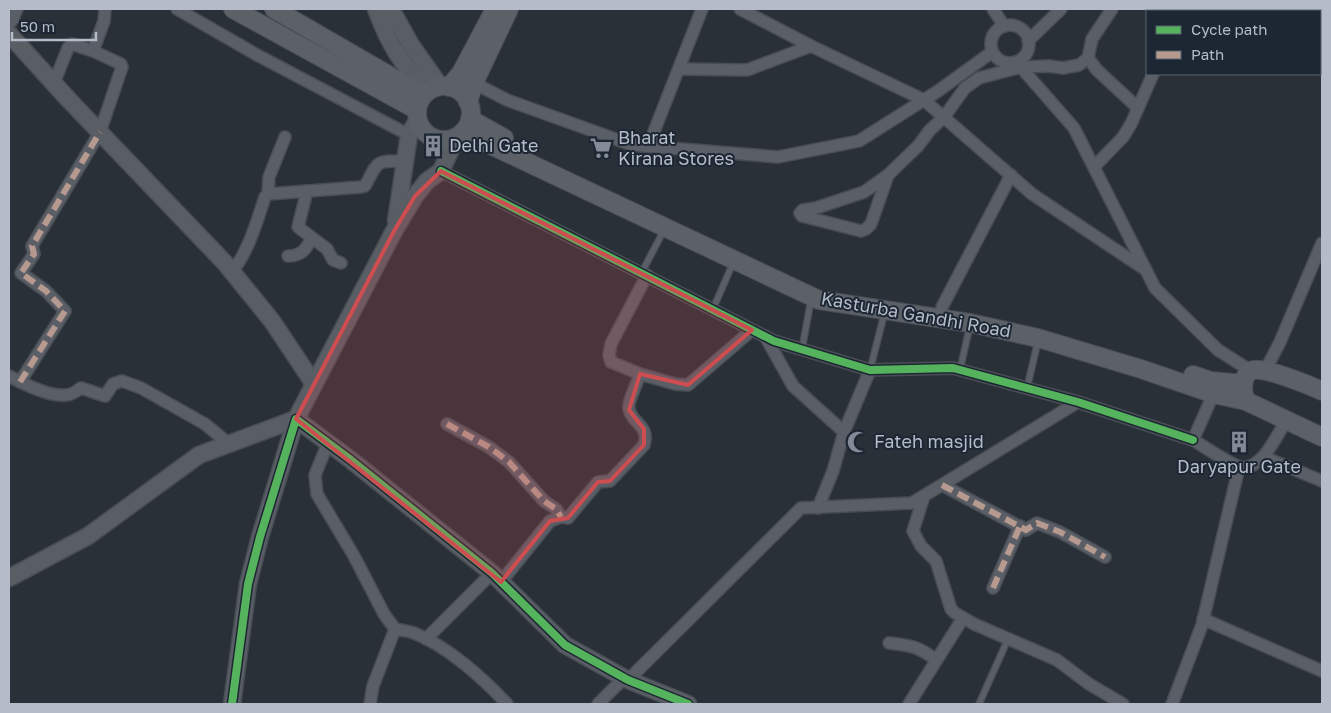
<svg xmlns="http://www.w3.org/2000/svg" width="1331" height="713" font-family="'Golos Text',sans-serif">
<rect width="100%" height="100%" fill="#2a3038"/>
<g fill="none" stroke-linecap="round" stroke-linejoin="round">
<g stroke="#484c53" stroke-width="8">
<g id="lane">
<polyline points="642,272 664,230"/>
<polyline points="713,309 733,263"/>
<polyline points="802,349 811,300"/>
<polyline points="870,370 885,311"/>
<polyline points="960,370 970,325"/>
<polyline points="1027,388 1038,341"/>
<polyline points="979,704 1008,639"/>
</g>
</g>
<g stroke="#484c53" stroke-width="14">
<g id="street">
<polyline points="177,9 257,55 409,135"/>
<polyline points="740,9 811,46 924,100 1032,194 1146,270"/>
<polyline points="993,9 1004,26"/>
<polyline points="1112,9 1092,39 1088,58 1097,70 1138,108"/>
<polyline points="1154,9 1163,11"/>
<polyline points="1244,9 1250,11"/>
<polyline points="1298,9 1299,11"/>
<polyline points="1176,11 1177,9"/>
<polyline points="9,24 13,19 17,9"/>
<circle cx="1010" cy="44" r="19"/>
<polyline points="1320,39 1322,40"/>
<polyline points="1028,41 1061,9"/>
<polyline points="93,51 104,21 105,9"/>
<polyline points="1019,65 1074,128 1155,288 1218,350 1251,371"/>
<polyline points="680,69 747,70 811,46"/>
<polyline points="474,83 507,100 632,145 778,157 859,141 938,91 992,52"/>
<polyline points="648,147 702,9"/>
<polyline points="1094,167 1123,137 1131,124 1153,74"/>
<polyline points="441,171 774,341 870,370 953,368 1078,402 1193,440"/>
<polyline points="888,175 871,224 866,229 861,231 802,216 800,213 803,210 816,208 864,192 888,175 918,146 930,130 944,117 965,88 979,78 1021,67 1049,66 1063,68 1079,65 1088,58"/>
<polyline points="307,191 298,227 327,249 333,260 341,263"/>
<polyline points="268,194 269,177 285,137"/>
<path d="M288,256c14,0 18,-7 24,-18"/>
<path d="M232,272c17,-22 24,-48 33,-75l3,-3 93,-7 4,-1c14,-26 10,-25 40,-25"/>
<polyline points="942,307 1011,175"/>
<polyline points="765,336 793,386 844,432 833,471 818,508"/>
<polyline points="1265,371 1280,342 1322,243"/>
<polyline points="640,374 675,384 688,385 752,330"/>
<path d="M9,376c15,8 40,21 57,19 5,0 11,-4 15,-7l24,8 8,-12 9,-3 19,7 64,36 24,20"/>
<polyline points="20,382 65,311 46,291 21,273 34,254 32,246 100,132 122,67 121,64 93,51 72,44 68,48 54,83"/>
<path d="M1216,388l-23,52c10,6 37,24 47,27 21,5 37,-32 46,-46"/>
<polyline points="447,424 489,447 509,462 544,501 556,509 561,517"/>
<polyline points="844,432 870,370"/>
<path d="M328,443l-13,32 2,19 37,62 30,58 11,15c6,1 13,2 19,4 33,13 69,45 93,71"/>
<polyline points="1264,457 1322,481"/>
<polyline points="942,485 1026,530 1037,523 1060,532 1105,557"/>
<polyline points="924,496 913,531 921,546 936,561 951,609 955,613 974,624 1057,660 1089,684 1123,704"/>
<path d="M501,582l49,-61 11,-4 7,1 30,-36 12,-1 34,-36c6,-20 -12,-21 -15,-36 -2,-6 9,-27 11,-35l-29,-12 -2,-7 2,-11 36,-69"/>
<polyline points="993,588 1020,526"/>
<polyline points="1203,619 1322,671"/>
<polyline points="426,639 492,573"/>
<path d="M889,643c23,3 29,3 47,17"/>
<polyline points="628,680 801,508 912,503 1078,402"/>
<polyline points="370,704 373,686 395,629"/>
<polyline points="598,704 624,678"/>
<polyline points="909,704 963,618"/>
<polyline points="1172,704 1202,625 1239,467"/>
</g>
</g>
<g stroke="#484c53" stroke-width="19">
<g id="secondary">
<path d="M376,9c13,35 25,55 52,82"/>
<polyline points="391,9 411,45 440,86"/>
<polyline points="9,34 68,99 225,263 272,321 314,384"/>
<polyline points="396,221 409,135 418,119"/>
<polyline points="9,578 88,536 199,455 296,419 394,231 415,196 427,181 441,171 457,136"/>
<polyline points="232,704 248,584 260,537 296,419 351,460 492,573 565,645 628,680 688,704"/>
</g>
</g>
<g stroke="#484c55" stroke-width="20">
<g id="primary">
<polyline points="233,9 417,110"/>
<polyline points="274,9 423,95"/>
<circle cx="444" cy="113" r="27"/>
<polyline points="449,87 461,73 495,9"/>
<polyline points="468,102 474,83 509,9"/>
<polyline points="470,119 504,138"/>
<polyline points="463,132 819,300 970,323 1038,338 1141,369 1214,394 1246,401"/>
<polyline points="1193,375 1211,381 1243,384"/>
<path d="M1322,391c-13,-6 -55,-23 -68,-21 -6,1 -9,6 -10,11 -2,8 -1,13 2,20l76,36"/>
</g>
</g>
<use href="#lane" stroke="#5a5e66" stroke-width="5.5"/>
<use href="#street" stroke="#5a5e66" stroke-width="11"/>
<use href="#secondary" stroke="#595d64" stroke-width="16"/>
<use href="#primary" stroke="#5c6168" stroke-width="18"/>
<g stroke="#b69a8f" stroke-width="6" stroke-dasharray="12 6" stroke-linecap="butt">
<polyline points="20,382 65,311 46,291 21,273 34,254 32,246 100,132"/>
<polyline points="447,424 489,447 509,462 544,501 556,509 561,517"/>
<polyline points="942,485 1026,530 1037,523 1060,532 1105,557"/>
<polyline points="993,588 1020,526"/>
</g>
<g stroke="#1d2633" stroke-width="11">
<g id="cycleway">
<polyline points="441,171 774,341 870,370 953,368 1078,402 1193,440"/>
<polyline points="232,704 248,584 260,537 296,419 351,460 492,573 565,645 628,680 688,704"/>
</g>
</g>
<use href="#cycleway" stroke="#56b35d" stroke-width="8"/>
</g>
<path fill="#ce4d50" fill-opacity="0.2" stroke="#ce4d50" stroke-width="4" stroke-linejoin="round" d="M441,171l311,159 -64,55 -48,-11 -11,36 15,19v16l-34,36 -12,1 -30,36 -18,3 -49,61 -205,-163 98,-188 21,-35z"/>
<defs>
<g id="building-bare" transform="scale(1.725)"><path d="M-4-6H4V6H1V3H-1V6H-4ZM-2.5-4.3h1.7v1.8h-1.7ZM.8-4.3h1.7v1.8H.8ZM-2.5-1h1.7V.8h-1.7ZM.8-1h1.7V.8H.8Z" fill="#848b96" stroke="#1d2633" stroke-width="2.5" paint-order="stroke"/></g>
<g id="supermarket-bare" transform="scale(1.725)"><path d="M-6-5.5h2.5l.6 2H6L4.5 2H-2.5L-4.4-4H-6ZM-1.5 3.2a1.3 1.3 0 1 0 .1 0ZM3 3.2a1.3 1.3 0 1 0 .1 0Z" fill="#848b96" stroke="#1d2633" stroke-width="2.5" paint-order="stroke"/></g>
<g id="mosque-bare" transform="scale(1.725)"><path d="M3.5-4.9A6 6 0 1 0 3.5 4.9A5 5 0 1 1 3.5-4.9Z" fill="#848b96" stroke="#1d2633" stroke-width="2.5" paint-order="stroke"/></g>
</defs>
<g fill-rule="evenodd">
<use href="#building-bare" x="433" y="146"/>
<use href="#supermarket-bare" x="601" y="148"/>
<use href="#mosque-bare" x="858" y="442"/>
<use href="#building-bare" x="1239" y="442"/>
</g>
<g text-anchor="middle" stroke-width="4" stroke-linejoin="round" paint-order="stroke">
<g font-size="18" fill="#b4bcc9" stroke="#1d2633" text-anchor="start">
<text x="618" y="144">Bharat<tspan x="618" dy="21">Kirana Stores</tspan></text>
<text x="449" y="152">Delhi Gate</text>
<text x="874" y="448">Fateh masjid</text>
<text x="1239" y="473" text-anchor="middle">Daryapur Gate</text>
</g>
<g font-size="18" fill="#b4bcc9" stroke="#1d2633">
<text transform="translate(916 315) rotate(10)" y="6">Kasturba Gandhi Road</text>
</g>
</g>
<rect width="1331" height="713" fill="none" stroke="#b4bcc9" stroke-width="20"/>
<rect x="1146" y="10" width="175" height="65" fill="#1d2633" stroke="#59626f"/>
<rect x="1156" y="26" width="25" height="8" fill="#56b35d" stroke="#59626f"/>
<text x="1191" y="35" font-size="15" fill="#b4bcc9">Cycle path</text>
<rect x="1156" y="51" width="25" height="8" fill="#b69a8f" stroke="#59626f"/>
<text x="1191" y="60" font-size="15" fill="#b4bcc9">Path</text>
<path d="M12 32v8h84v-8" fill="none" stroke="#b4bcc9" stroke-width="2.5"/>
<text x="20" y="32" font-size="15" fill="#b4bcc9" stroke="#1d2633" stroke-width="4" paint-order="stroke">50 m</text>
</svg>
